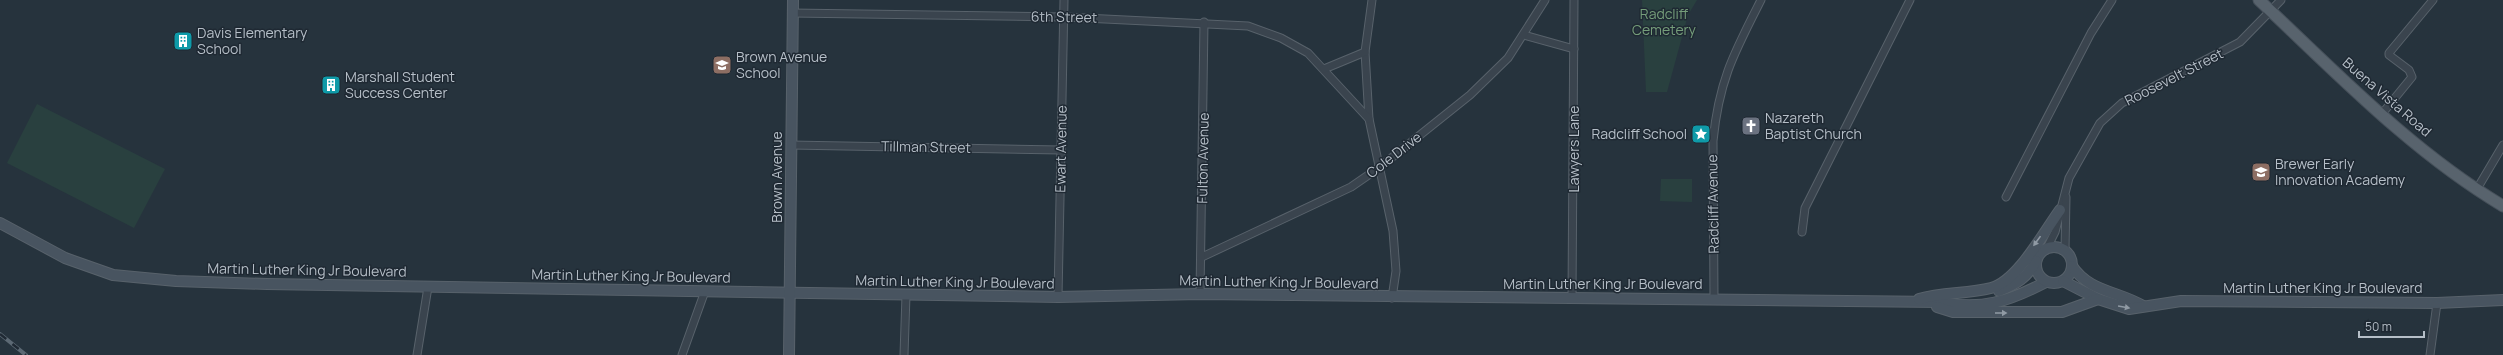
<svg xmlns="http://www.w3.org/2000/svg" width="2503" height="355" font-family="Manrope,sans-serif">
<rect width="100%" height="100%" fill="#26333d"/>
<g fill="#29403f">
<polygon points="1642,0 1697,0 1688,15 1667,92 1646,92"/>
<polygon points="37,104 165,169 134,228 7,163"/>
<polygon points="1661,179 1692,179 1692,202 1660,201"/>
</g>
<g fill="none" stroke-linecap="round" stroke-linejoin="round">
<g stroke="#58626b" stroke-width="9">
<g id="street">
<polyline points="1372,0 1365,52 1369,119 1393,231 1396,271 1392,298"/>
<polyline points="792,13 1064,17 1248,26 1281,38 1308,53 1369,119"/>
<polyline points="1524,35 1574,49"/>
<polyline points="1324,69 1365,52"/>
<polyline points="2381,115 2412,77 2409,70 2389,55 2389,53 2433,0"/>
<polyline points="791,145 1061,150"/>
<polyline points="2477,189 2503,145"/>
<polyline points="2006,197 2091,33 2112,0"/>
<polyline points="1802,232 1805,208 1910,0"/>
<polyline points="2047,248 2055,232 2069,178 2100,123 2122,103 2240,42 2281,0"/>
<polyline points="2065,250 2066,197"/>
<polyline points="1202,257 1351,187 1380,167 1470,95 1508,58 1545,0"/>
<polyline points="1200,294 1204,22"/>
<polyline points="1058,297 1064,0"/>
<polyline points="1572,298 1574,0"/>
<path d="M1714,299l-1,-158c6,-61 21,-88 48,-141"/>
<polyline points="417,355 428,287"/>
<polyline points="682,355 705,291"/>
<polyline points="904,355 906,295"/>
<polyline points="2430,355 2437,303"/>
</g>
</g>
<g stroke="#58626b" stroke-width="12">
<g id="secondary">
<path d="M0,223l65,35 48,17 63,6 91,3 791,13 142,-3 740,8c42,9 69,-1 106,-20"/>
<circle cx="2054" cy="265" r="18"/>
<path d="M2072,266c17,26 46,25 71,40"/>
<polyline points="2063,281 2098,299 2129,309 2181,301 2437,303 2503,300"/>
<path d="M1999,291c17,-7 28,-13 37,-30"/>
<path d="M1919,299c23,-7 48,-5 72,-11 26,-6 53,-56 69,-78"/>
<polyline points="1937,307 1953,312 2062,312 2098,299"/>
<polyline points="789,355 793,0"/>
</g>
</g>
<g stroke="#46505a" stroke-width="13">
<path id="primary" d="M2259,0c78,73 152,151 244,206"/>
</g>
<use href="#street" stroke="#3a444e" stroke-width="7"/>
<use href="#secondary" stroke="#485460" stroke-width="10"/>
<use href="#primary" stroke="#58636d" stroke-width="11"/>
<g stroke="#5c6974" stroke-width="4">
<polyline id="rail" points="0,334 26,355"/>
</g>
<use href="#rail" stroke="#1f2933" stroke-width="2.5" stroke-dasharray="8" stroke-linecap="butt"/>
</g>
<defs><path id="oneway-solid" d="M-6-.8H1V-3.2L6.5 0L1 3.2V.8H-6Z"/></defs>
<g fill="#909aa4">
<use href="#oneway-solid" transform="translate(2037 241) rotate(126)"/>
<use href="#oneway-solid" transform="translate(2124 307) rotate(10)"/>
<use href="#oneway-solid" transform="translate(2001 313)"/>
</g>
<defs>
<g id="building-square" transform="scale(1)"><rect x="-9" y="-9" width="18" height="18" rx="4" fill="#0f9aa8" stroke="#1f2933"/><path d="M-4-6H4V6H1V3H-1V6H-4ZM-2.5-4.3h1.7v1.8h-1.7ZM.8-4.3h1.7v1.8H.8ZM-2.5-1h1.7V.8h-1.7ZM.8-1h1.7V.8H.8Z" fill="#fff"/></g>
<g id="school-square" transform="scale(1)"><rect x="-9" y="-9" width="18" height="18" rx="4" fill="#8d6e63" stroke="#1f2933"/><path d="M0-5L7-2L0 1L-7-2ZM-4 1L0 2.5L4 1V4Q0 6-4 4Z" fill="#fff"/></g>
<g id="church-square" transform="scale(1)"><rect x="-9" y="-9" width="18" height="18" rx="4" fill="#6b7280" stroke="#1f2933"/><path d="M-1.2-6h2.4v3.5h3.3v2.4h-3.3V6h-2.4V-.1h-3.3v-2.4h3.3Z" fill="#fff"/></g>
<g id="sight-square" transform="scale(1)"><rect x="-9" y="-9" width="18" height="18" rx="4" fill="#0f9aa8" stroke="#1f2933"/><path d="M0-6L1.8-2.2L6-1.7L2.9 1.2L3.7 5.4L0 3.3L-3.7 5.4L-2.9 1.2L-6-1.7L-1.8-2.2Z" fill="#fff"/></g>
</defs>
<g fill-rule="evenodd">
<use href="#building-square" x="183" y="41"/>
<use href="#school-square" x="722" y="65"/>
<use href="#building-square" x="331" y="85"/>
<use href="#church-square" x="1751" y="126"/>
<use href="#sight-square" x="1701" y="134"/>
<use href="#school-square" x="2261" y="172"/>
</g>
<g text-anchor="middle" stroke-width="3" stroke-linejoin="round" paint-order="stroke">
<g font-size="14" fill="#759d7a" stroke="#1f2933">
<text x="1664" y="19">Radcliff<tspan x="1664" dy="16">Cemetery</tspan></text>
</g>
<g font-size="14" fill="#b6bfc8" stroke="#1f2933">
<text transform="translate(1064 17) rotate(1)" y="5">6th Street</text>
<text transform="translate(2174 77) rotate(-27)" y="5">Roosevelt Street</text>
<text transform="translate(2387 97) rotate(41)" y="5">Buena Vista Road</text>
<text transform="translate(926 147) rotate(1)" y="5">Tillman Street</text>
<text transform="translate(1061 149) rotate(-89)" y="5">Ewart Avenue</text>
<text transform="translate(1574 149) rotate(-90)" y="5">Lawyers Lane</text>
<text transform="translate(1394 155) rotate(-38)" y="5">Cole Drive</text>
<text transform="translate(1203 158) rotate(-89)" y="5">Fulton Avenue</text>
<text transform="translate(777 177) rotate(-90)" y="5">Brown Avenue</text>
<text transform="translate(1713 204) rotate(-91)" y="5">Radcliff Avenue</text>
<text transform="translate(307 270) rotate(1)" y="5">Martin Luther King Jr Boulevard</text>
<text transform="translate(631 276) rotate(1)" y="5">Martin Luther King Jr Boulevard</text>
<text transform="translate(955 282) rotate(1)" y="5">Martin Luther King Jr Boulevard</text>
<text transform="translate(1279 282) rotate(1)" y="5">Martin Luther King Jr Boulevard</text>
<text x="1603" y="289">Martin Luther King Jr Boulevard</text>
<text x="2323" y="293">Martin Luther King Jr Boulevard</text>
</g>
<g font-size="14" fill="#b6bfc8" stroke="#1f2933" text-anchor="start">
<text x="197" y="38">Davis Elementary<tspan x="197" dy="16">School</tspan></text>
<text x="736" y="62">Brown Avenue<tspan x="736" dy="16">School</tspan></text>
<text x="345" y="82">Marshall Student<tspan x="345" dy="16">Success Center</tspan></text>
<text x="1765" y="123">Nazareth<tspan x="1765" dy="16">Baptist Church</tspan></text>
<text x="1687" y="139" text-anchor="end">Radcliff School</text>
<text x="2275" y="169">Brewer Early<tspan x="2275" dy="16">Innovation Academy</tspan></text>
</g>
</g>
<path d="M2359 331v6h65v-6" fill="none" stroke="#b6bfc8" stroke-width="2"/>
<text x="2365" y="331" font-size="12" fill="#b6bfc8" stroke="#1f2933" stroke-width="3" paint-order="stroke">50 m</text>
</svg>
